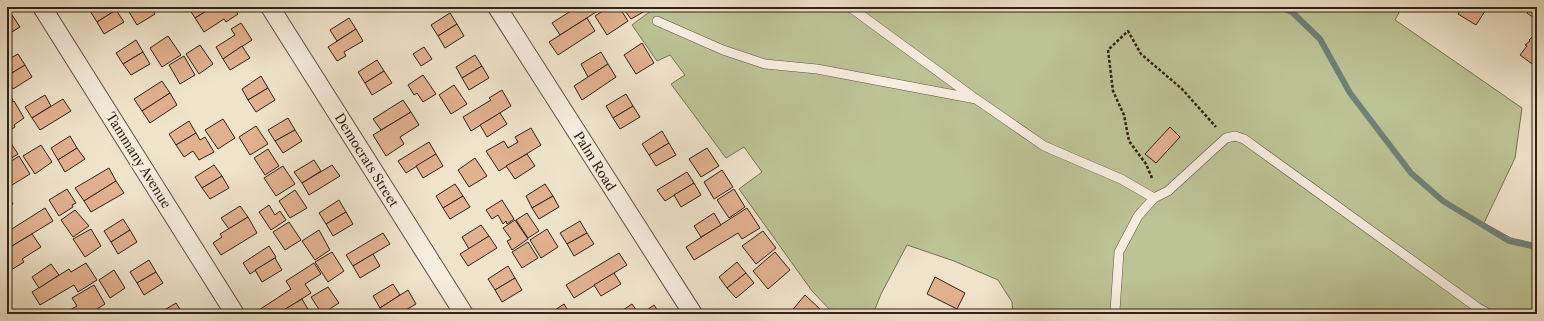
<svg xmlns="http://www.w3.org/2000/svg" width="1544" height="321" font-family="'Libre Caslon Text',serif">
<rect width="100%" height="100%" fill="#efe4ca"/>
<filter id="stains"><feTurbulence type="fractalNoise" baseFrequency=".005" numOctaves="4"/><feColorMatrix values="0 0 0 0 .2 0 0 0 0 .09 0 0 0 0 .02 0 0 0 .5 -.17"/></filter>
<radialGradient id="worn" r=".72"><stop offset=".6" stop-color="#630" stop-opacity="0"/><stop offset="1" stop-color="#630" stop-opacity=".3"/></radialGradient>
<polygon fill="#bcc395" stroke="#767255" points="656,7 1402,7 1395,20 1522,108 1515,158 1484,223 1511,238 1537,244 1537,314 1013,314 1012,302 998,280 954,261 907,245 881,294 873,314 834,314 812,291 739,189 762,172 744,147 726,158 671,84 685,75 670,55 657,61 632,25"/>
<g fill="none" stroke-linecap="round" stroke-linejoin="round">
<polyline stroke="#708074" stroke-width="6" points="1279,7 1292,12 1320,39 1350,93 1411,173 1443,201 1509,241 1537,247"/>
</g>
<g fill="#e2b190" stroke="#302215">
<polygon points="96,7 114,7 116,10 97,22 90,11"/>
<polygon points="126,7 151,7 155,14 137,25"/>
<polygon points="188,7 213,7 195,18"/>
<polygon points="213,7 233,7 238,14 226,22 224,19 204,32 195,18"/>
<polygon points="577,7 604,7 560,35 552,23"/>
<polygon points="609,7 619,7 628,21 607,35 595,16"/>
<polygon points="622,7 652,7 631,19"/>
<polygon points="1462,7 1486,7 1487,8 1476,25 1458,14"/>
<polygon points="1531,7 1537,7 1537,20 1527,13"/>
<polygon points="116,10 124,22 104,34 97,22"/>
<polygon points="450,13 457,24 438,36 431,25"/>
<polygon points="12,15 20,27 7,35 7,18"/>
<polygon points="349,18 356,29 337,41 330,30"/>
<polygon points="587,18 595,31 558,55 549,42"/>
<polygon points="241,23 252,40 223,59 216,47 235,35 231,29"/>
<polygon points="457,24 464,36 445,48 438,36"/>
<polygon points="356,29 363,41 344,52 346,56 337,61 328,47"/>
<polygon points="1537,33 1537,63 1535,66 1520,55 1527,46 1525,45 1530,41 1529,40"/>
<polygon points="168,36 181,55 162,67 150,48"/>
<polygon points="136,40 143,52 123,64 116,53"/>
<polygon points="642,43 654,63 636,74 624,55"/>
<polygon points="200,45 213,64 199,74 186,54"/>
<polygon points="242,46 250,58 230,70 223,59"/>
<polygon points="424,47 432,59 421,66 413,54"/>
<polygon points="143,52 150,64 131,75 123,64"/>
<polygon points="601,52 608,64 588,77 581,64"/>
<polygon points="18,54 25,65 7,76 7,60"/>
<polygon points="475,55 482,66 462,78 456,67"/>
<polygon points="184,56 195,75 180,84 169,65"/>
<polygon points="377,60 384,71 365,83 358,72"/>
<polygon points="608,64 616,77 582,100 574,86"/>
<polygon points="25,65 32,77 13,89 7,79 7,76"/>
<polygon points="482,66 489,78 469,90 462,78"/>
<polygon points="384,71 392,83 372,95 365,83"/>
<polygon points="423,75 436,94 423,102 417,93 414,95 408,85"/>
<polygon points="261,76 268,88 248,100 242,89"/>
<polygon points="162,81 170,93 142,111 134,99"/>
<polygon points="454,85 467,104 451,114 439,95"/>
<polygon points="268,88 275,100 256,112 248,100"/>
<polygon points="7,90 13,100 7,104"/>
<polygon points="502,90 511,106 471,131 463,117 491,100 489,98"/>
<polygon points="170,93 177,105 150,123 142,111"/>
<polygon points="626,94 633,106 613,118 606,106"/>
<polygon points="45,95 51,106 32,118 25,107"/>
<polygon points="63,99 71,111 40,130 32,118"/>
<polygon points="403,100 411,112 381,130 373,119"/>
<polygon points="14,101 24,118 14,125 15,127 7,132 7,105"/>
<polygon points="633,106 640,117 620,129 613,118"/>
<polygon points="411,112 419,125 400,137 404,144 386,156 373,135"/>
<polygon points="500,113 507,124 487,137 480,125"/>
<polygon points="288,118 295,130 275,141 268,130"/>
<polygon points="223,119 235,138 218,149 205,130"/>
<polygon points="189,121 196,133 176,145 169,134"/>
<polygon points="256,126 268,144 250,155 239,137"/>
<polygon points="1170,127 1180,137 1156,163 1145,154"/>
<polygon points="531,128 541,145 499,171 486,151 504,141 508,148 518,142 515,137"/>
<polygon points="295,130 302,141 283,153 275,141"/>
<polygon points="662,131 669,143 649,155 642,144"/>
<polygon points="196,133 200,140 205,137 214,152 199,160 193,151 184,157 176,145"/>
<polygon points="70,136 77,148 58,160 51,148"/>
<polygon points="7,137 18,154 7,161"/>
<polygon points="429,142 436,154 406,173 398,161"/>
<polygon points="669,143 676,155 656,166 649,155"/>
<polygon points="41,145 52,162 35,174 23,156"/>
<polygon points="77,148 85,159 65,172 58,160"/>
<polygon points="707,148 719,166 701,177 689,159"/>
<polygon points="268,149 279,166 265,175 254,158"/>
<polygon points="436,154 443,166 423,178 416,166"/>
<polygon points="527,154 535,166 515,179 506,166"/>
<polygon points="19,156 30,174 12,185 7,178 7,164"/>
<polygon points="475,158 487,176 469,187 458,170"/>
<polygon points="314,160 321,171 302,183 294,172"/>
<polygon points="214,165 222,176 202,188 195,177"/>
<polygon points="332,165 340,176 309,195 302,183"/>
<polygon points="283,166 295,184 276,196 264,178"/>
<polygon points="109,168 116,181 84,201 75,188"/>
<polygon points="722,170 733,187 714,199 704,182"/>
<polygon points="687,172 694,183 665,201 657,190"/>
<polygon points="222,176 229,188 210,199 202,188"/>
<polygon points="116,181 124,193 91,212 84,201"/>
<polygon points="694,183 701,195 681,207 674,195"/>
<polygon points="455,184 463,196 443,208 436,196"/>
<polygon points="545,184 553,196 532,208 526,196"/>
<polygon points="67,189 76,203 72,205 73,207 59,216 49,200"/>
<polygon points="734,189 745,207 729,218 717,200"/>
<polygon points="295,190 307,208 290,218 279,201"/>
<polygon points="7,194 13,204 7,208"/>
<polygon points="463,196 470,207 450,219 443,208"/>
<polygon points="553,196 559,207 539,219 532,208"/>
<polygon points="339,200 346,212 326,224 319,213"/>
<polygon points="502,200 514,219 507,224 506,221 503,224 498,215 492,219 486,210"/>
<polygon points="269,205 275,215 280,211 286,220 271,230 259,212"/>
<polygon points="240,206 248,217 229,229 221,218"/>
<polygon points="45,208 53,221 7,249 7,232"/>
<polygon points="747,208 760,228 742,239 738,233 694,260 686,247"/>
<polygon points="75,210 89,226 73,237 61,220"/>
<polygon points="346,212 353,224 333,236 326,224"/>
<polygon points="527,213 539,231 528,238 516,220"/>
<polygon points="714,213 721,225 701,237 694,226"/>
<polygon points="248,217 257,233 221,255 213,243 222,237 220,234"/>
<polygon points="123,219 130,230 111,242 104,231"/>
<polygon points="515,220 528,239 512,250 507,241 511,239 503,228"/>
<polygon points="580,221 587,233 567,244 560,233"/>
<polygon points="289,222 301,240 285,250 273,232"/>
<polygon points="481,225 489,236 469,249 462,237"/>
<polygon points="91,229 101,246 85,257 73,239"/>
<polygon points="547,229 558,247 541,258 530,240"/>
<polygon points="130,230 137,242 118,254 111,242"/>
<polygon points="319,230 330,250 315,260 302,241"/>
<polygon points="763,231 776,248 756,264 742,246"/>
<polygon points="383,233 390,244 353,266 346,255"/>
<polygon points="587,233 594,244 574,256 567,244"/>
<polygon points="32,234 41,247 22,259 24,262 11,270 7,264 7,249"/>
<polygon points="489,236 497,248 468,266 460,254"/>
<polygon points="528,242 538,258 522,268 512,252"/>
<polygon points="269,246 276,257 250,274 243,263"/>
<polygon points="332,252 344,271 328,282 315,262"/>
<polygon points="775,252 790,270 768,289 753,271"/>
<polygon points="619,253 627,265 574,298 566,285"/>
<polygon points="373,254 380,266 360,278 353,266"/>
<polygon points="275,258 282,270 262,282 255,270"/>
<polygon points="149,260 156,272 137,283 130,272"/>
<polygon points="737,262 746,273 727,288 719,277"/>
<polygon points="86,263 97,280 78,292 74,285 40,305 32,292 69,269 71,272"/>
<polygon points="314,263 321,274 305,284 311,293 278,314 261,314 259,310 291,289 286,281"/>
<polygon points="51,264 59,275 39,288 32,277"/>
<polygon points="508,266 515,278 495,290 488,279"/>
<polygon points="114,270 125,288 110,298 99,280"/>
<polygon points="156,272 163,283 144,295 137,283"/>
<polygon points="614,273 621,284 601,296 594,285"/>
<polygon points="746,273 754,283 736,298 727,288"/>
<polygon points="935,277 965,293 957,309 927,294"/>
<polygon points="515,278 522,290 502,302 495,290"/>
<polygon points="393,284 400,295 380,308 373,296"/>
<polygon points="94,285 105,304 89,314 63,314 77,306 72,298"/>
<polygon points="328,287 339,303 322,314 311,297"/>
<polygon points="408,290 416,304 399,314 384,314 380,308"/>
<polygon points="805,295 822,311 819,314 789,314"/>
<polygon points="302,299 309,311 304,314 283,314 282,311"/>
<polygon points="176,303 183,314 158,314"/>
<polygon points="564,304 570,314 549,314"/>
<polygon points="632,304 639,314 617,314"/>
<polygon points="654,305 660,314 641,314"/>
</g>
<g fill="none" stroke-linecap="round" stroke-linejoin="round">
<g stroke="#605242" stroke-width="10">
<g id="lane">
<polyline points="850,7 973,97"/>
<polyline points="657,21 723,50 765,64 817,69 976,99 1044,146 1121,179 1154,198"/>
<polyline points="1113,314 1115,311 1119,252 1138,216 1154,198 1168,191 1226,138 1235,136 1244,139 1478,308 1489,314"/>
</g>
</g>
<g stroke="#605242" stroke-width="20">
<g id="street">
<polyline points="42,7 235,314"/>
<polyline points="270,7 464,314"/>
<polyline points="497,7 693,314"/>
</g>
</g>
<polyline stroke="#302215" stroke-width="2.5" stroke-dasharray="3 2" stroke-linecap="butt" points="1152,178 1146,164 1129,141 1124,115 1113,91 1108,50 1128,31 1141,54 1182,89 1216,127"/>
<use href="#lane" stroke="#f5eddd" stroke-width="9"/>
<use href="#street" stroke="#f5eddd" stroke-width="18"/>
</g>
<g text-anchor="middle" stroke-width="4" stroke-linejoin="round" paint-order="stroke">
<g font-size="13" fill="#302215" stroke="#f5eddd">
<text transform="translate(139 160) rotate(58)" y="5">Tammany Avenue</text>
<text transform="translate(367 160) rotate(58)" y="5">Democrats Street</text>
<text transform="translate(595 161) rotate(58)" y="5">Palm Road</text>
</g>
</g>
<rect width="1544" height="321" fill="none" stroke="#efe4ca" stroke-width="24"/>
<rect x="8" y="8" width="1528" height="305" fill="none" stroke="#302215" stroke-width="2"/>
<rect x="12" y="12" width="1520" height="297" fill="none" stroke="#302215"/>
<rect width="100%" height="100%" filter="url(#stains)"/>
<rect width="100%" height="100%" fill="url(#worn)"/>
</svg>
